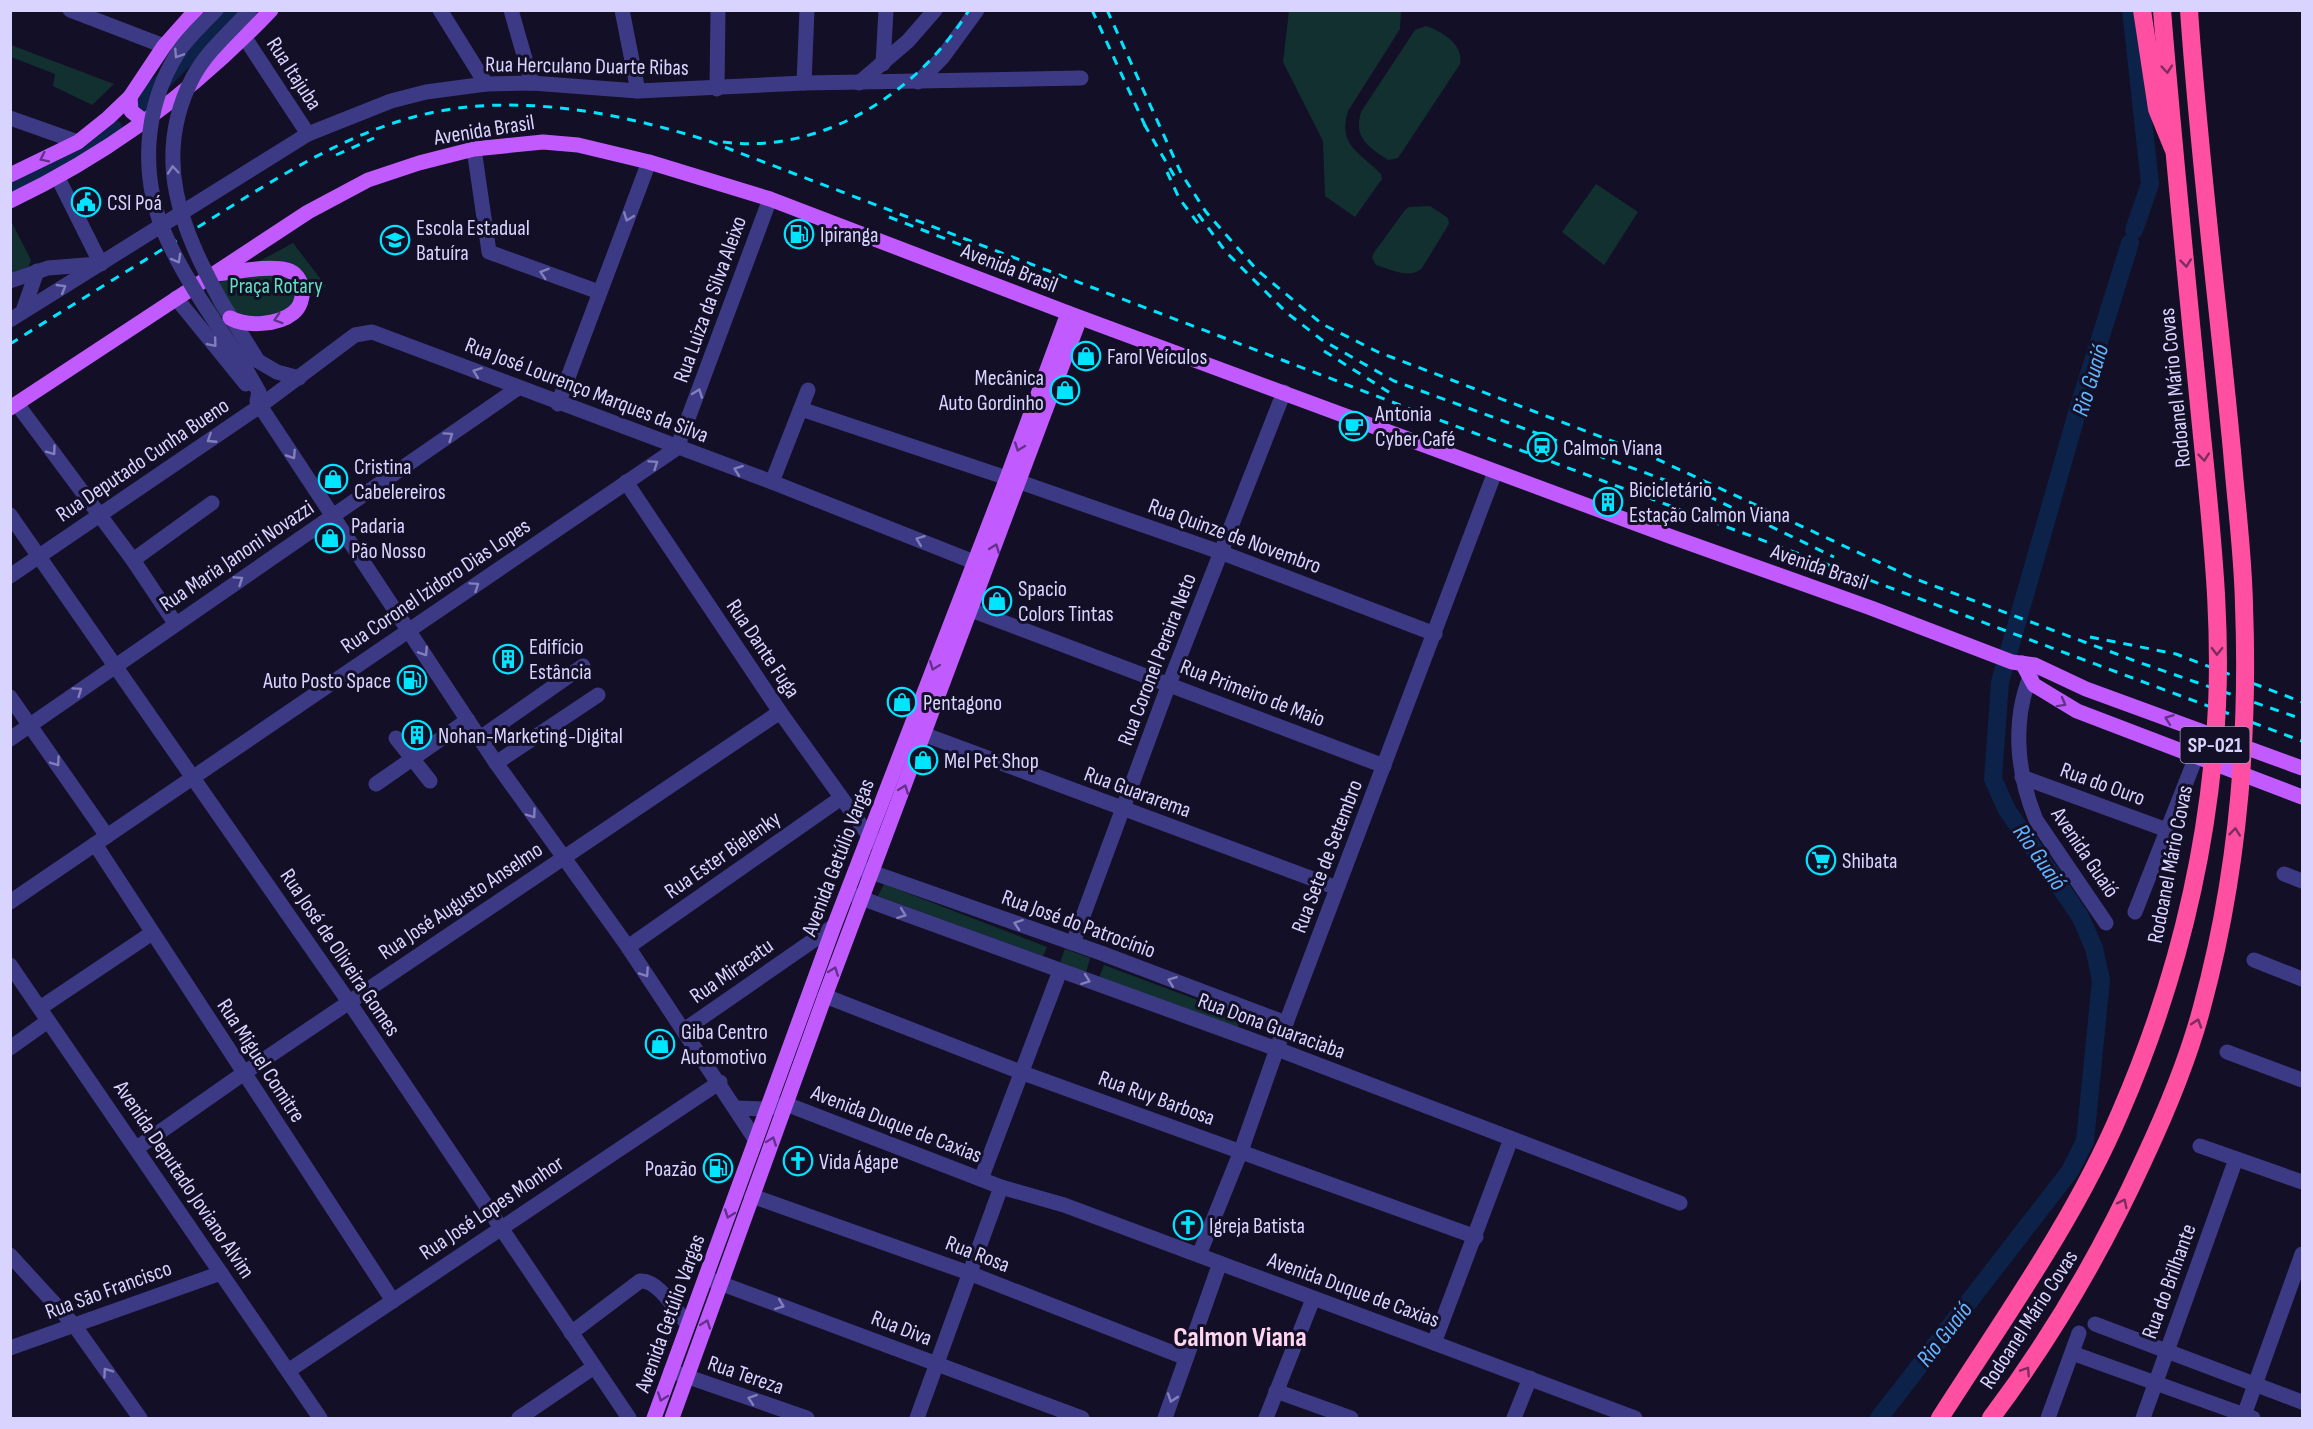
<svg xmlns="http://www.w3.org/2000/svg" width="2313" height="1429" font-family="'Sofia Sans Condensed',sans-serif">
<rect width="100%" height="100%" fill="#130f26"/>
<g fill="#12302f">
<path d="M1289,11h112l-1,18 -52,82c-11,35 13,42 33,63l1,5 -27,38 -30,-21 -2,-55 -40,-79z"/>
<path d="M1426,26c16,5 38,19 34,38l-62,94 -10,2c-19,-13 -35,-22 -27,-48l54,-82z"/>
<polygon points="11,45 114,84 92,105 53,86 55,74 11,57"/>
<polygon points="1596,184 1638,212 1604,265 1562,232"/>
<path d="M1430,206l18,12 1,6 -27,44c-12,12 -32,1 -46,-3l-4,-7 1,-4 32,-44 4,-3z"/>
<polygon points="10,219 31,260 29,266 11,274"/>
<polygon points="293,243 326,286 294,308 242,330 218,314 206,290"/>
<polygon points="884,884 1047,947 1043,956 878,896"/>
<polygon points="1065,949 1090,958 1086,973 1060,962"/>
<polygon points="1104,965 1243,1017 1237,1028 1099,978"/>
</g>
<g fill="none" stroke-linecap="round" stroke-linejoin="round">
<g stroke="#0c2248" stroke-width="18">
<polyline points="2131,10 2150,184 2134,230"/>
<polyline points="137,107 233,10"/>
<polyline points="10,184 82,149 113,128"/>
<polyline points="1879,1418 2070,1171 2085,1141 2101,980 2094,948 2080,916 2007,810 1993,779 2000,682 2079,406 2130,243"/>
</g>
<g stroke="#3d3a85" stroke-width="15">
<polyline points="70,10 164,46"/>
<polyline points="440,10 486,84"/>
<polyline points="511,10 532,83"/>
<polyline points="622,10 638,91"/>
<polyline points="245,38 308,134"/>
<polyline points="883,64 886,10"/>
<polyline points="918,82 942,58 977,10"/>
<polyline points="804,83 807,10"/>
<polyline points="859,83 908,41 935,10"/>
<polyline points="717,89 718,10"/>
<polyline points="10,118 78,142"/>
<polyline points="474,149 489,252 599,292"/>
<polyline points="58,178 101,264"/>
<polyline points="10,281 48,268 98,264"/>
<polyline points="176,298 246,384"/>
<polyline points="222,303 258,361 277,372 299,378"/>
<polyline points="23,311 37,271"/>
<polyline points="10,320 308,134 391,101 426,92 486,84 532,83 638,91 804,83 1081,78"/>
<polyline points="243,364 259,392 257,401 260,406 496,763 628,947 755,1139"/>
<polyline points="17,404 133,560 175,623"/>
<polyline points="558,404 649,162"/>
<polyline points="801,409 1007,478"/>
<polyline points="626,482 780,712 869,836 876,842"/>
<polyline points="772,482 808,390"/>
<polyline points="1020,482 1220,552 1435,634"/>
<polyline points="10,515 349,1002 629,1418"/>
<polyline points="133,560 212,503"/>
<polyline points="10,576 260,406 355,335 372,332 772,482 974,562"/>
<polyline points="971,610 1384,766"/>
<path d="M2034,668c-23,48 -18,103 2,152l70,103"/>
<polyline points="10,697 107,836"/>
<polyline points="923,734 1337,888"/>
<polyline points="396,738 430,781"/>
<polyline points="480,738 583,666"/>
<polyline points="10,739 518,388"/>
<polyline points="496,763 598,695"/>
<polyline points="2022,777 2167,830"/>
<polyline points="376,784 468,720"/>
<polyline points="95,844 393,1301"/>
<polyline points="860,868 1101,953 1286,1023"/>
<polyline points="2284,874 2302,881"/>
<polyline points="850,894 1277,1049 1680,1203"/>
<polyline points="10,902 677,448 770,199"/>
<polyline points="2135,912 2196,757"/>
<polyline points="1073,943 1169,684 1284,392"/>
<polyline points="628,947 841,798"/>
<polyline points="2254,960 2302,979"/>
<polyline points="10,965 320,1418"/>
<polyline points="825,996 1023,1073 1476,1237"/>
<polyline points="40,1008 152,933"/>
<polyline points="684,1030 834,926"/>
<polyline points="10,1048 48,1021"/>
<polyline points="2227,1052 2302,1080"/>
<polyline points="736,1108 766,1109 786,1104 1001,1187 1064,1205 1635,1418"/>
<polyline points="2200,1146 2302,1182"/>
<polyline points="137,1148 244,1073 780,712"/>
<polyline points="981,1179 1060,971"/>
<polyline points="752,1196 969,1273 1186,1358"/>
<polyline points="10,1255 74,1325 140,1418"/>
<polyline points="1199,1255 1241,1151 1286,1023 1495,472"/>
<polyline points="709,1279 1082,1418"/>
<polyline points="2095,1324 2302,1402"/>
<path d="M571,1333l69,-52c18,-2 37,31 48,44"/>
<polyline points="1434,1343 1511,1139"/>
<polyline points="10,1348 221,1273"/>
<polyline points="2072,1353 2253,1418"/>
<polyline points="288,1371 720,1082"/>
<polyline points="671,1371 807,1418"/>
<polyline points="1276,1391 1351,1418"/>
<polyline points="519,1418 594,1367"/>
<polyline points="917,1418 1001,1187"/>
<polyline points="1165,1418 1220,1263"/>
<polyline points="1266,1418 1313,1299"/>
<polyline points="1514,1418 1530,1378"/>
<polyline points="2048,1418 2079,1333"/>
<polyline points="2143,1418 2236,1159"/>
<polyline points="2243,1418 2302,1254"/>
</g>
<g stroke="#c25bff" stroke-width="15">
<polyline points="130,97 131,111 145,122"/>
<polyline points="10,175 78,142 108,118 130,97 164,46 196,10"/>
<path d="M10,201c99,-47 185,-111 261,-191"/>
<path d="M217,274c21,-2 50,-9 70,-4 18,5 20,32 6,43 -15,12 -46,14 -63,5"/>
<polyline points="10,408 308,212 368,180 419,163 474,149 543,142 578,145 649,162 770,199 1068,313 1672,537 1871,608 2012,662 2035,665 2086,689 2302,768"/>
<polyline points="2022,663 2034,685 2077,711 2302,797"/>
<polyline points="654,1418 834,926 1007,478 1068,313"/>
<polyline points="672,1418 825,996 1080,318"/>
</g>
<polyline stroke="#ff4fa3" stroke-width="18" points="2142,10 2157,109 2173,148"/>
<g stroke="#00e5ff" stroke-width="3" stroke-dasharray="9 8" stroke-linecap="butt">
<polyline points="1092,10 1148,132"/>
<polyline points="1107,10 1181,173 1206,212 1257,270 1322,324 1378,352 1646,454 1913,578 2138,662 2302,719"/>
<polyline points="1144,124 1176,179"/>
<path d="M723,142c99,13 196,-50 246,-132"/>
<polyline points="336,155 374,138"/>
<polyline points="1167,172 1179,198 1200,226"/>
<polyline points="1198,214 1226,252 1287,313 1322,340 1394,381 1706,495 1834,557"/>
<polyline points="889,217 995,258"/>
<path d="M10,344c62,-39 124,-77 185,-115 89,-55 176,-116 284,-123 78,-5 152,11 227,34l728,278 868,323"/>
<polyline points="1324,351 1395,396"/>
<polyline points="2090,637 2176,654 2302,702"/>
</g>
<g stroke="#3d3a85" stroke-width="15">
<path d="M216,10c-12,13 -27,26 -37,41 -36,56 -40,127 -12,188 20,44 50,85 76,125"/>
<path d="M222,303c-41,-74 -71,-145 -29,-226 14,-26 38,-46 57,-67"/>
</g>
<g stroke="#ff4fa3" stroke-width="18">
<path d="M1940,1418c63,-99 134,-197 180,-305 50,-115 83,-240 94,-365 11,-110 -3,-222 -14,-332 -13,-135 -27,-270 -38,-406"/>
<path d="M1991,1418c61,-81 111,-167 153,-259 23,-49 44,-99 58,-152 35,-129 47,-268 42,-402 -1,-51 -8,-103 -12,-154 -14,-147 -33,-294 -43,-441"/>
</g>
</g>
<defs><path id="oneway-chevron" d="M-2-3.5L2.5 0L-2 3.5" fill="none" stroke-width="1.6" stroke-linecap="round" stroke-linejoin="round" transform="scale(1.5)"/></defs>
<g stroke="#837fbc">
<use href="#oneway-chevron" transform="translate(178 54) rotate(123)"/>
<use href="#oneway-chevron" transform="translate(173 170) rotate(-95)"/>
<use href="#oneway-chevron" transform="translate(628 217) rotate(111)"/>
<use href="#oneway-chevron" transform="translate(177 259) rotate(61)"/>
<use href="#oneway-chevron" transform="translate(544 273) rotate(-162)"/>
<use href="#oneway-chevron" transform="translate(62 288) rotate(-31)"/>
<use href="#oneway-chevron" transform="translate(213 343) rotate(50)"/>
<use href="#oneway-chevron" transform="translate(477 372) rotate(-159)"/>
<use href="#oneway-chevron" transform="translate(698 393) rotate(-70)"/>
<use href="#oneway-chevron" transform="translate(449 436) rotate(-35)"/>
<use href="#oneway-chevron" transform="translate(211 439) rotate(147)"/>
<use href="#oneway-chevron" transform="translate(52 451) rotate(54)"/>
<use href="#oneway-chevron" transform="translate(292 455) rotate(57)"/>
<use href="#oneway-chevron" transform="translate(654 464) rotate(-34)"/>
<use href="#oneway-chevron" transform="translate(738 470) rotate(-160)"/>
<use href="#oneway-chevron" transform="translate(920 540) rotate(-159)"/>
<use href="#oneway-chevron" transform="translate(239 580) rotate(-34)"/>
<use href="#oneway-chevron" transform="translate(475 586) rotate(-34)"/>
<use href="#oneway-chevron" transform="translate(424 652) rotate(57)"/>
<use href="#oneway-chevron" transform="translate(78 691) rotate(-35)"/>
<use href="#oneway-chevron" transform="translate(56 762) rotate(55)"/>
<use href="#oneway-chevron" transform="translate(532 814) rotate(55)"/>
<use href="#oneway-chevron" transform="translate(902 914) rotate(20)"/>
<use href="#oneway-chevron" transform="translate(1018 924) rotate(-161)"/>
<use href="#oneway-chevron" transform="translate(645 973) rotate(56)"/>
<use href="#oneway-chevron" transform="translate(1086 980) rotate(20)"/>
<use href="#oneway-chevron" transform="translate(1172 981) rotate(-159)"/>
<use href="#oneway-chevron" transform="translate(780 1305) rotate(21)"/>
<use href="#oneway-chevron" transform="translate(107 1372) rotate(-125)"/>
<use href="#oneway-chevron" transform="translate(1172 1398) rotate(109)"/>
<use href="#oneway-chevron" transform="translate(752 1399) rotate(-161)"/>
</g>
<g stroke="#7d2c5e">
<use href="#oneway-chevron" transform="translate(2167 69) rotate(85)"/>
<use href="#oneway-chevron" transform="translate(2186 263) rotate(84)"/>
<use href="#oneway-chevron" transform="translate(2204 457) rotate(84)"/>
<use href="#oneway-chevron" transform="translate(2217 651) rotate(91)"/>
<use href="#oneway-chevron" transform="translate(2235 832) rotate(-84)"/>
<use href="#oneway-chevron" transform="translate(2197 1023) rotate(-72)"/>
<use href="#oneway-chevron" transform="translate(2123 1203) rotate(-64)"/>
<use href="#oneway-chevron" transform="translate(2026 1371) rotate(-57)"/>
</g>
<g stroke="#623188">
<use href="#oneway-chevron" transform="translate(44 158) rotate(154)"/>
<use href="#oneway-chevron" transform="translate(278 319) rotate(163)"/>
<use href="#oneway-chevron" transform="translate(1019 447) rotate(110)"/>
<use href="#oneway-chevron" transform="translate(995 548) rotate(-69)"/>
<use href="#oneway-chevron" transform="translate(934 666) rotate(111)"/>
<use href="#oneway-chevron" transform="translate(2062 703) rotate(29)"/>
<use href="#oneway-chevron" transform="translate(2169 719) rotate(-160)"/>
<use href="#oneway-chevron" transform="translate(904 789) rotate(-70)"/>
<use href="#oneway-chevron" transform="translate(834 971) rotate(-69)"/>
<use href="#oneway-chevron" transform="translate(772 1141) rotate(-70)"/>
<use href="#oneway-chevron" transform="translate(729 1214) rotate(110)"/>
<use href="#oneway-chevron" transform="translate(706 1324) rotate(-70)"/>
<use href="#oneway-chevron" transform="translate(662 1397) rotate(110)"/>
</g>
<defs>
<g id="civic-ring" transform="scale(1.5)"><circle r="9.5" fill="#130f26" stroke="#00e5ff" stroke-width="1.5"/><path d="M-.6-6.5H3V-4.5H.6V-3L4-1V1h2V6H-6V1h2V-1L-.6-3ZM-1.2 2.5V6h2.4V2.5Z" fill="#00e5ff"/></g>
<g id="fuel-ring" transform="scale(1.5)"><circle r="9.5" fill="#130f26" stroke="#00e5ff" stroke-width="1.5"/><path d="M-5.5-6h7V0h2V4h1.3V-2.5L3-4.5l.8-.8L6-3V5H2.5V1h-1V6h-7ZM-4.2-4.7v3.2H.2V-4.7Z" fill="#00e5ff"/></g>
<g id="school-ring" transform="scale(1.5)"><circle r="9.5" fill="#130f26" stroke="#00e5ff" stroke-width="1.5"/><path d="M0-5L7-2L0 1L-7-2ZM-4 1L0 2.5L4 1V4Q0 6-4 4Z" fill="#00e5ff"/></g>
<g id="shop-ring" transform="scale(1.5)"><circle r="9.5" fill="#130f26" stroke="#00e5ff" stroke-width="1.5"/><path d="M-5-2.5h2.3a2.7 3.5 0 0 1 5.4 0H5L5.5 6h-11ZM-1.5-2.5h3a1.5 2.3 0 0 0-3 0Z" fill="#00e5ff"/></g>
<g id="cafe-ring" transform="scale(1.5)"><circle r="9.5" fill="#130f26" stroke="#00e5ff" stroke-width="1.5"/><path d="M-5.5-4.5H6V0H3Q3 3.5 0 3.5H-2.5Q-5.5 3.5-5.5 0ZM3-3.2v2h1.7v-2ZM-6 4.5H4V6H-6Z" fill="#00e5ff"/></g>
<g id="station-ring" transform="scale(1.5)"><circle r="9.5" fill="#130f26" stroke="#00e5ff" stroke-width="1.5"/><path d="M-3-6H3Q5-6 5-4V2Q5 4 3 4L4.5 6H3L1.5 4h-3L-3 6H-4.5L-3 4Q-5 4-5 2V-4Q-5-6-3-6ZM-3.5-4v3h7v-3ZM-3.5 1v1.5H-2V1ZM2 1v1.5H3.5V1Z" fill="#00e5ff"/></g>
<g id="building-ring" transform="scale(1.5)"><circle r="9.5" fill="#130f26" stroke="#00e5ff" stroke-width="1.5"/><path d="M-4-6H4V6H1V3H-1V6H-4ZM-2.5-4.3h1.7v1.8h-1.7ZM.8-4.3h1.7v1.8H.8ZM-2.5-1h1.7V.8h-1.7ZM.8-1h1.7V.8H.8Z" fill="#00e5ff"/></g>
<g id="supermarket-ring" transform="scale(1.5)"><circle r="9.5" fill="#130f26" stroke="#00e5ff" stroke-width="1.5"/><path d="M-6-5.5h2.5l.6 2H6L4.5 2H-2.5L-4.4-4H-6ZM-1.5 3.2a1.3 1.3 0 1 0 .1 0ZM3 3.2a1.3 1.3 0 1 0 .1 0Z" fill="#00e5ff"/></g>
<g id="church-ring" transform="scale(1.5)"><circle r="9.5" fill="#130f26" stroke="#00e5ff" stroke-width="1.5"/><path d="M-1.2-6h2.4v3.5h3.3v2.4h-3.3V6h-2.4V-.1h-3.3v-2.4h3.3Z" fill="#00e5ff"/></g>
</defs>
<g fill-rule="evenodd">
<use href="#civic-ring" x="86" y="202"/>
<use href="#fuel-ring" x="799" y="234"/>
<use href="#school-ring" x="395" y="240"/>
<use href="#shop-ring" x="1086" y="356"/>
<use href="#shop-ring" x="1065" y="390"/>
<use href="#cafe-ring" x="1354" y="426"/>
<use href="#station-ring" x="1542" y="447"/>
<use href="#shop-ring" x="333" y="479"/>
<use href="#building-ring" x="1608" y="502"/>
<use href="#shop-ring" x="330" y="538"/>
<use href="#shop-ring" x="997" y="601"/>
<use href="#building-ring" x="508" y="659"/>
<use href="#fuel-ring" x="412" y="680"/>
<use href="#shop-ring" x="902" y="702"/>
<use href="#building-ring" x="417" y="735"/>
<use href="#shop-ring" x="923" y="760"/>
<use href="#supermarket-ring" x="1821" y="860"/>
<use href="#shop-ring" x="660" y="1044"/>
<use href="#church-ring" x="798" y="1161"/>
<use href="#fuel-ring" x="718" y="1168"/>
<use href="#church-ring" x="1188" y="1225"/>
</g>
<g text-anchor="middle" stroke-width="6" stroke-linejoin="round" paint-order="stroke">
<rect fill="#130f26" stroke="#9e99be" stroke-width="1.5" x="2180.5" y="727" width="69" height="36" rx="4.5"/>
<g font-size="21" font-weight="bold" fill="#d9d4ff">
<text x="2215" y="752">SP-021</text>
</g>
<g font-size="22" fill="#d9d4ff" stroke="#130f26">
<text transform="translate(587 65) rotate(1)" y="8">Rua Herculano Duarte Ribas</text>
<text transform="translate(295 73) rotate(57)" y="8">Rua Itajuba</text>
<text transform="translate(484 129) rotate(-9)" y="8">Avenida Brasil</text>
<text transform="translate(1010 267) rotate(21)" y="8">Avenida Brasil</text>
<text transform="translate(709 299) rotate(-70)" y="8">Rua Luiza da Silva Aleixo</text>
<text transform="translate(2174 388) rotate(-96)" y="8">Rodoanel Mário Covas</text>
<text transform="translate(587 389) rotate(21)" y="8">Rua José Lourenço Marques da Silva</text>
<text transform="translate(142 459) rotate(-34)" y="8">Rua Deputado Cunha Bueno</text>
<text transform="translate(1235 535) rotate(20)" y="8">Rua Quinze de Novembro</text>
<text transform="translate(236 555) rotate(-34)" y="8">Rua Maria Janoni Novazzi</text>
<text transform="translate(1820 566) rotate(19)" y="8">Avenida Brasil</text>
<text transform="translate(435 585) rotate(-34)" y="8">Rua Coronel Izidoro Dias Lopes</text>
<text transform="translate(764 648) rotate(56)" y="8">Rua Dante Fuga</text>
<text transform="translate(1156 659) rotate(-69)" y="8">Rua Coronel Pereira Neto</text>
<text transform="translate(1253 692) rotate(21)" y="8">Rua Primeiro de Maio</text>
<text transform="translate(2103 783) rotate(20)" y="8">Rua do Ouro</text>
<text transform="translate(1138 791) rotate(20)" y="8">Rua Guararema</text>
<text transform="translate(2086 852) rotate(56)" y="8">Avenida Guaió</text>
<text transform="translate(722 854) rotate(-35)" y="8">Rua Ester Bielenky</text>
<text transform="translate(1326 856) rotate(-69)" y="8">Rua Sete de Setembro</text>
<text transform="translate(837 857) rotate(-69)" y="8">Avenida Getúlio Vargas</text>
<text transform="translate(2169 864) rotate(-79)" y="8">Rodoanel Mário Covas</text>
<text transform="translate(460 900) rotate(-34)" y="8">Rua José Augusto Anselmo</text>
<text transform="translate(1079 923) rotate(20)" y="8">Rua José do Patrocínio</text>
<text transform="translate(341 952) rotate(56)" y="8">Rua José de Oliveira Gomes</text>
<text transform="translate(731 970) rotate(-35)" y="8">Rua Miracatu</text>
<text transform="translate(1272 1025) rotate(20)" y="8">Rua Dona Guaraciaba</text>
<text transform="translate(262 1060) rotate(57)" y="8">Rua Miguel Comitre</text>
<text transform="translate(1157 1097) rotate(20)" y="8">Rua Ruy Barbosa</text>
<text transform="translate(897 1123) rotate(21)" y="8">Avenida Duque de Caxias</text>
<text transform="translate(185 1179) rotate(56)" y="8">Avenida Deputado Joviano Alvim</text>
<text transform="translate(491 1207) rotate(-34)" y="8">Rua José Lopes Monhor</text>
<text transform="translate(978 1253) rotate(21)" y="8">Rua Rosa</text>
<text transform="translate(2168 1281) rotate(-70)" y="8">Rua do Brilhante</text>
<text transform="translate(108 1289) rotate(-20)" y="8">Rua São Francisco</text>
<text transform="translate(1354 1289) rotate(20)" y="8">Avenida Duque de Caxias</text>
<text transform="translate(669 1313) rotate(-70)" y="8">Avenida Getúlio Vargas</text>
<text transform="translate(2028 1319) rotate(-57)" y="8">Rodoanel Mário Covas</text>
<text transform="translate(902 1327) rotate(21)" y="8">Rua Diva</text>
<text transform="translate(746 1374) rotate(19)" y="8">Rua Tereza</text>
</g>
<g font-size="22" fill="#d9d4ff" stroke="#130f26" text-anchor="start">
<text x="107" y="210">CSI Poá</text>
<text x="416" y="235">Escola Estadual<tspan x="416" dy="25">Batuíra</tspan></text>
<text x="820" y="242">Ipiranga</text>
<text x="1107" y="364">Farol Veículos</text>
<text x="1044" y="385" text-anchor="end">Mecânica<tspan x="1044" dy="25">Auto Gordinho</tspan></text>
<text x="1375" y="421">Antonia<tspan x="1375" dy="25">Cyber Café</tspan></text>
<text x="1563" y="455">Calmon Viana</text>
<text x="354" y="474">Cristina<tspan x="354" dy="25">Cabelereiros</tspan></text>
<text x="1629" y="497">Bicicletário<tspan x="1629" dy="25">Estação Calmon Viana</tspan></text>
<text x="351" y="533">Padaria<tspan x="351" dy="25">Pão Nosso</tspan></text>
<text x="1018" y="596">Spacio<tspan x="1018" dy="25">Colors Tintas</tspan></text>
<text x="529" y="654">Edifício<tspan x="529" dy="25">Estância</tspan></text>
<text x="391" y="688" text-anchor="end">Auto Posto Space</text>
<text x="923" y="710">Pentagono</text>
<text x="438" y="743">Nohan-Marketing-Digital</text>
<text x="944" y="768">Mel Pet Shop</text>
<text x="1842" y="868">Shibata</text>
<text x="681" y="1039">Giba Centro<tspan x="681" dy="25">Automotivo</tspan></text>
<text x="819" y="1169">Vida Ágape</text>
<text x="697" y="1176" text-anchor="end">Poazão</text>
<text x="1209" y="1233">Igreja Batista</text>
</g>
<g font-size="22" fill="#5fe0c0" stroke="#130f26">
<text x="276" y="293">Praça Rotary</text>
</g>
<g font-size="24" font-style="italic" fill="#62b6ff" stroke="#130f26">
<text transform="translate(2090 380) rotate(-73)" y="8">Rio Guaió</text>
<text transform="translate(2040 857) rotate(55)" y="8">Rio Guaió</text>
<text transform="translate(1944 1334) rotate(-52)" y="8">Rio Guaió</text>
</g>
<g font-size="28" font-weight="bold" fill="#ffd6f0" stroke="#130f26">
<text x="1240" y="1346">Calmon Viana</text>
</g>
</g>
<rect width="2313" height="1429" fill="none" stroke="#d9d4ff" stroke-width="24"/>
</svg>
